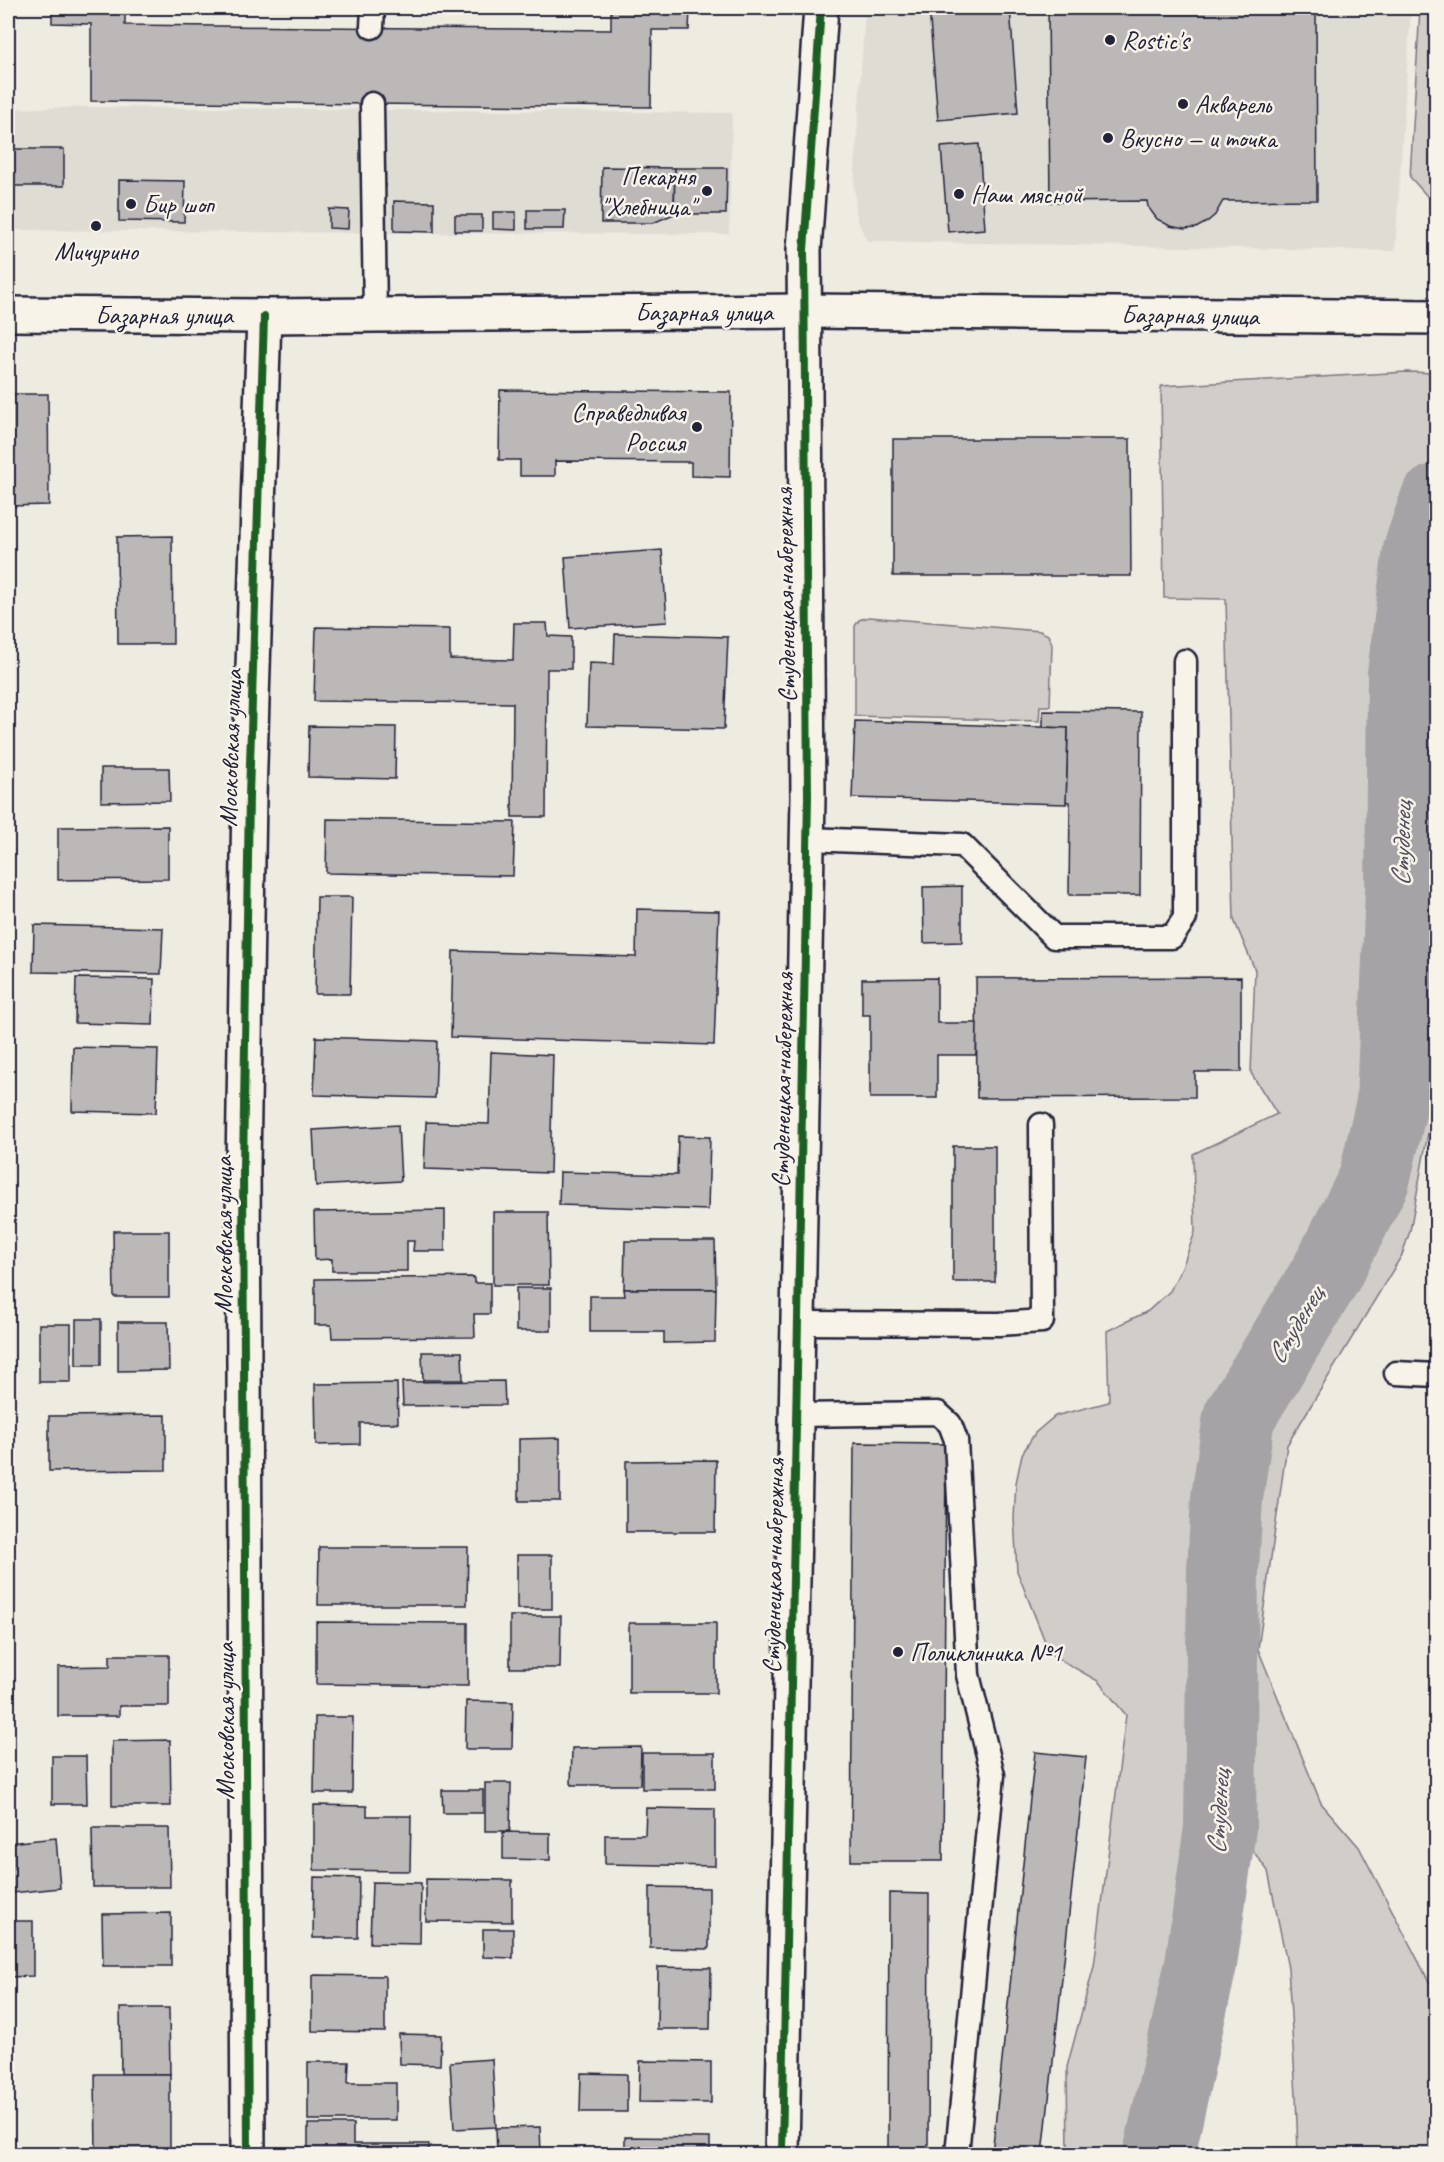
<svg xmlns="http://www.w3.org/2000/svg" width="1444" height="2162" font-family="Caveat,sans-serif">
<rect width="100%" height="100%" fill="#eeebe1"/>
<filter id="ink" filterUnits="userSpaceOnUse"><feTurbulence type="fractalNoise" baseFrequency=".0167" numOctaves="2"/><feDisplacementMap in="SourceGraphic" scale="12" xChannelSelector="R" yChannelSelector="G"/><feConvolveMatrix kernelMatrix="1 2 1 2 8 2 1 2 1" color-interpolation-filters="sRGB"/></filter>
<g filter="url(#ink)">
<g fill="#dfdcd4">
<polygon points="865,8 1411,8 1395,251 867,241 857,219 854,186"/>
<polygon points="91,107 732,113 729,234 386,233 8,230 8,109"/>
</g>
<g fill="#d1cdc9" stroke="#7a7882" stroke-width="1.5">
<polygon points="1420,8 1436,8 1436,206 1410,177"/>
<polygon points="1407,372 1436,373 1436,1089 1410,1231 1402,1255 1287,1445 1258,1649 1321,1803 1359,1847 1436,1995 1436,2154 1298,2154 1296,2095 1288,1968 1268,1871 1236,1828 1206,1837 1188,1865 1149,2154 1068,2154 1067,2067 1094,1966 1126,1715 1098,1681 1050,1654 1017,1571 1014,1518 1016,1483 1022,1454 1035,1433 1055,1416 1109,1402 1107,1331 1148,1311 1170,1291 1183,1265 1195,1232 1193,1154 1277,1114 1251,1073 1255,970 1234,920 1226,599 1164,598 1161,386"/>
<polygon points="869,617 1040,631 1048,635 1052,644 1050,706 1040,706 1039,721 855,716 855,626 859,620"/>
</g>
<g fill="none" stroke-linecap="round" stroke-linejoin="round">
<polyline stroke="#a6a3a6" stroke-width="72" points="1159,2154 1201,1964 1220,1828 1223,1570 1227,1498 1239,1417 1326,1274 1374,1180 1392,1103 1401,889 1403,674 1419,550 1436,500"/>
</g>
<g fill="#bbb8b7" stroke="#22223b" stroke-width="1.5">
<polygon points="52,8 125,8 125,25 611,30 611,8 690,8 689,30 652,30 651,107 91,101 91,24 52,23"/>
<polygon points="929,8 1010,8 1018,113 938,120"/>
<polygon points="1048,8 1316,8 1317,200 1223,201 1215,215 1207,222 1196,228 1184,229 1170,226 1157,219 1148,207 1147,201 1050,202"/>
<polygon points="979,144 985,229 948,232 941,147"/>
<rect x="8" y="149" width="56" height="37"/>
<polygon points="602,167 675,168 674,214 653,223 601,223"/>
<polygon points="675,168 727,168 726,214 674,214"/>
<polygon points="119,180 185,181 184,222 119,221"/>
<polygon points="394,201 434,202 434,232 394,231"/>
<polygon points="329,209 349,210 348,229 329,228"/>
<polygon points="527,210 565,210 564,229 527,229"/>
<polygon points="493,212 516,212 516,230 493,229"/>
<rect x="455" y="215" width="27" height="16"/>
<polygon points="500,390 731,392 730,477 691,476 691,462 555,461 555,476 520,476 520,460 499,460"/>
<polygon points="8,394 48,394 49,505 8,506"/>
<polygon points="893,439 1130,439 1131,576 893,576"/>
<polygon points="172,536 173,644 118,644 117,537"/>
<polygon points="662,550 667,622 570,628 565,557"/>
<polygon points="514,623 547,623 548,636 571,637 571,669 547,669 546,817 512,817 513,703 314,701 316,627 450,629 450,659 513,660"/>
<polygon points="615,634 728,637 724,729 587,726 589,663 614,664"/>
<polygon points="1043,711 1141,712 1140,895 1069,895 1070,802 1066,802 1068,728 1043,727"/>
<polygon points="855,721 1068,728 1066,804 852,798"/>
<polygon points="309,726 396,727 395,779 308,777"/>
<polygon points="101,768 169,768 170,801 101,802"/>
<polygon points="327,819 515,822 513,876 326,873"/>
<polygon points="168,826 168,879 58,880 58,827"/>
<polygon points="962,886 962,942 924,943 923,887"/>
<polygon points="317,897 352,897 350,994 315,994"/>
<polygon points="637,909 719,911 714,1045 451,1037 453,951 636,957"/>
<polygon points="34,925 163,928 161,974 33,972"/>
<polygon points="1241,977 1241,1072 1195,1072 1195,1097 977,1098 976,978"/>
<polygon points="76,978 154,979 153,1025 75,1023"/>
<polygon points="937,978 937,1023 977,1023 976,1055 937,1055 937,1098 870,1098 870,1015 862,1015 862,979"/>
<polygon points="316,1037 437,1041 435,1098 314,1095"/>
<polygon points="73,1047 158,1049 156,1113 72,1111"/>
<polygon points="491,1052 553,1055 550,1173 424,1169 426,1122 489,1124"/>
<polygon points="398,1125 401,1181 316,1186 313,1130"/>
<polygon points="678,1136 710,1137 708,1210 559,1205 560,1172 677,1175"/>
<rect x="953" y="1146" width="42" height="136"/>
<polygon points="445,1210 445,1251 413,1251 414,1241 407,1241 407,1271 332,1271 332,1259 315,1260 314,1212"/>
<polygon points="493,1212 548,1212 549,1285 493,1285"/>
<polygon points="113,1231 169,1231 169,1297 114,1297"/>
<polygon points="625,1241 715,1241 716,1289 624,1289"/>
<polygon points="474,1277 474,1283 490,1283 490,1314 474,1314 475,1337 332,1338 331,1325 315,1325 315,1279"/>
<rect x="516" y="1288" width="35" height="43"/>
<polygon points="624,1289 716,1289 715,1342 664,1343 664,1332 590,1332 590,1296 625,1296"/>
<rect x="76" y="1319" width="25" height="46"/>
<polygon points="118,1322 168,1322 169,1370 118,1371"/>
<rect x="39" y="1324" width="32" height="58"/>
<polygon points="422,1352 462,1352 463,1380 423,1380"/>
<polygon points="504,1381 505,1405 403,1406 402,1382"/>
<polygon points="397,1383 398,1423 360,1423 360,1444 316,1445 315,1384"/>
<polygon points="166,1415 166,1470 49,1471 49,1416"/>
<polygon points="560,1438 560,1501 519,1501 519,1439"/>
<polygon points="854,1443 946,1444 943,1861 851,1861"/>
<polygon points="716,1460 715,1532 626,1532 626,1461"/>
<polygon points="319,1547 468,1547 467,1605 318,1605"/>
<rect x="517" y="1555" width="35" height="54"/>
<polygon points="510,1616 561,1616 560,1668 510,1668"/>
<polygon points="316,1622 468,1623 468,1686 316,1684"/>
<rect x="629" y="1623" width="87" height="70"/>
<polygon points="110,1655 169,1655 169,1706 119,1706 119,1716 58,1716 58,1667 110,1666"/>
<polygon points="466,1701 513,1702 512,1749 465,1749"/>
<polygon points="315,1717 353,1717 352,1793 314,1793"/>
<polygon points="170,1740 171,1806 112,1806 112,1741"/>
<polygon points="641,1747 640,1785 571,1785 572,1748"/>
<polygon points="1035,1752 1086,1757 1043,2154 992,2154"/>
<rect x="642" y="1753" width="73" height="36"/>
<polygon points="52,1756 86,1756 87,1804 52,1804"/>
<polygon points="485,1783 511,1783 510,1831 485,1831"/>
<polygon points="442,1790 483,1790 483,1813 443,1813"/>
<polygon points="314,1805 367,1806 367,1816 411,1816 410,1871 314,1870"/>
<polygon points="646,1808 715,1809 715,1866 605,1864 605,1835 645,1835"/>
<polygon points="92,1828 169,1828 170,1887 93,1887"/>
<polygon points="503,1832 550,1833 550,1860 503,1859"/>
<polygon points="56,1838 60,1888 12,1893 8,1843"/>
<polygon points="314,1877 359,1878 358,1938 313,1938"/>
<polygon points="426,1879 512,1880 512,1922 426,1921"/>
<polygon points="372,1882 421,1883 420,1944 370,1943"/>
<polygon points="650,1887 709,1888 709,1949 650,1948"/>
<polygon points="889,1893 929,1894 928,2154 888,2154"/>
<polygon points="171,1913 171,1966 103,1966 102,1914"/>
<polygon points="8,1921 33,1921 33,1976 8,1977"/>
<polygon points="483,1929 513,1929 513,1958 483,1957"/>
<polygon points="658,1967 711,1968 710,2029 657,2029"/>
<polygon points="312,1975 385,1976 385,2032 312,2031"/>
<polygon points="120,2008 169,2008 170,2074 121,2074"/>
<polygon points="399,2034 441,2035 440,2065 400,2064"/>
<polygon points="492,2059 496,2127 454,2129 450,2062"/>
<polygon points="640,2061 711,2062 711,2103 639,2102"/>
<polygon points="308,2062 349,2062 348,2083 396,2083 396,2120 308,2120"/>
<polygon points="581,2073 627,2074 627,2112 580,2112"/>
<polygon points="95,2074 170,2074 170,2154 96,2154"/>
<polygon points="308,2124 353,2124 353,2144 429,2144 429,2154 308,2154"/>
<polygon points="540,2127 541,2154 497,2154 496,2128"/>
<polygon points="625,2137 710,2138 710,2154 625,2154"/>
</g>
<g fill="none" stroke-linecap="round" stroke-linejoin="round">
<g stroke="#22223b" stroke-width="27">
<g id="service">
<polyline points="372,27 373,8"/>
<polyline points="372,104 375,315"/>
<polyline points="807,839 962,845 1054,937 1172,937 1185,918 1185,661"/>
<polyline points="798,1323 999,1324 1042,1321 1041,1125"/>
<polyline points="1396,1373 1436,1375"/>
<polyline points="797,1415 938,1413 950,1424 956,1440 968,1675 993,1775 957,2154"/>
</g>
</g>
<g stroke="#22223b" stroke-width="38">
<polyline id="minor" points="248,2154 243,1168 249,796 264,316"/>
</g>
<g stroke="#22223b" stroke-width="38">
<polyline id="tertiary" points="782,2154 808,797 804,250 821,8"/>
</g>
<g stroke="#22223b" stroke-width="38">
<polyline id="secondary" points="8,314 264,316 804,311 1436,317"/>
</g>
<use href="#service" stroke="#f7f3e8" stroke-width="22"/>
<use href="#minor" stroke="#f7f3e8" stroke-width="33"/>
<use href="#tertiary" stroke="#f7f3e8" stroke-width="33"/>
<use href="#secondary" stroke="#f7f3e8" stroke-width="33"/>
<g stroke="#f7f3e8" stroke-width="11">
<g id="cycleway">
<polyline points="248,2154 243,1168 249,796 264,316"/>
<polyline points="782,2154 808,797 804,250 821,8"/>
</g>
</g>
<use href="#cycleway" stroke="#1b5e20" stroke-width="8"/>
</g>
</g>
<g fill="#22223b" stroke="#f7f3e8" stroke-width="2">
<circle cx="1110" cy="40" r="6"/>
<circle cx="1183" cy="104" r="6"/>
<circle cx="1108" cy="138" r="6"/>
<circle cx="707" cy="191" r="6"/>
<circle cx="959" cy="194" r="6"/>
<circle cx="131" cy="204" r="6"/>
<circle cx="96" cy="226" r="6"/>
<circle cx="697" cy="427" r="6"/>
<circle cx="898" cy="1652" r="6"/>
</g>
<g text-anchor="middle" stroke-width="5" stroke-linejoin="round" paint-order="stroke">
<g font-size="26" fill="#22223b" stroke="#f7f3e8" text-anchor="start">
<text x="1122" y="49">Rostic's</text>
<text x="1195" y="113">Акварель</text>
<text x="1120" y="147">Вкусно — и точка</text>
<text x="695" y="185" text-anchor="end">Пекарня<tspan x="695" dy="30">"Хлебница"</tspan></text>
<text x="971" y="203">Наш мясной</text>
<text x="143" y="213">Бир шоп</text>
<text x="96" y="260" text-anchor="middle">Мичурино</text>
<text x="685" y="421" text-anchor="end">Справедливая<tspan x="685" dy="30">Россия</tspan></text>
<text x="910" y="1661">Поликлиника №1</text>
</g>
<g font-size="26" fill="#22223b" stroke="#f7f3e8">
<text x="704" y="321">Базарная улица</text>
<text x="164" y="324">Базарная улица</text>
<text transform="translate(1190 315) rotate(1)" y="9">Базарная улица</text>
<text transform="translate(785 595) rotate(-91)" y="9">Студенецкая набережная</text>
<text transform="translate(230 748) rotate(-88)" y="9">Московская улица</text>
<text transform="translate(782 1080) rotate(-89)" y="9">Студенецкая набережная</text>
<text transform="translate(223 1235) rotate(-90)" y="9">Московская улица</text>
<text transform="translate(773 1566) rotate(-89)" y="9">Студенецкая набережная</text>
<text transform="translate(225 1721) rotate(-90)" y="9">Московская улица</text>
</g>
<g font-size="27" font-style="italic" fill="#504f60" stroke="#f7f3e8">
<text transform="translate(1401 844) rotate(-89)" y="9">Студенец</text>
<text transform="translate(1295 1325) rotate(-59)" y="9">Студенец</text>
<text transform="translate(1218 1812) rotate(-87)" y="9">Студенец</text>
</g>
</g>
<rect width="1444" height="2162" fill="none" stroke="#f7f3e8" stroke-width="30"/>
<rect x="15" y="15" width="1414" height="2132" fill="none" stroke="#22223b" stroke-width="2" filter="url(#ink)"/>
</svg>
